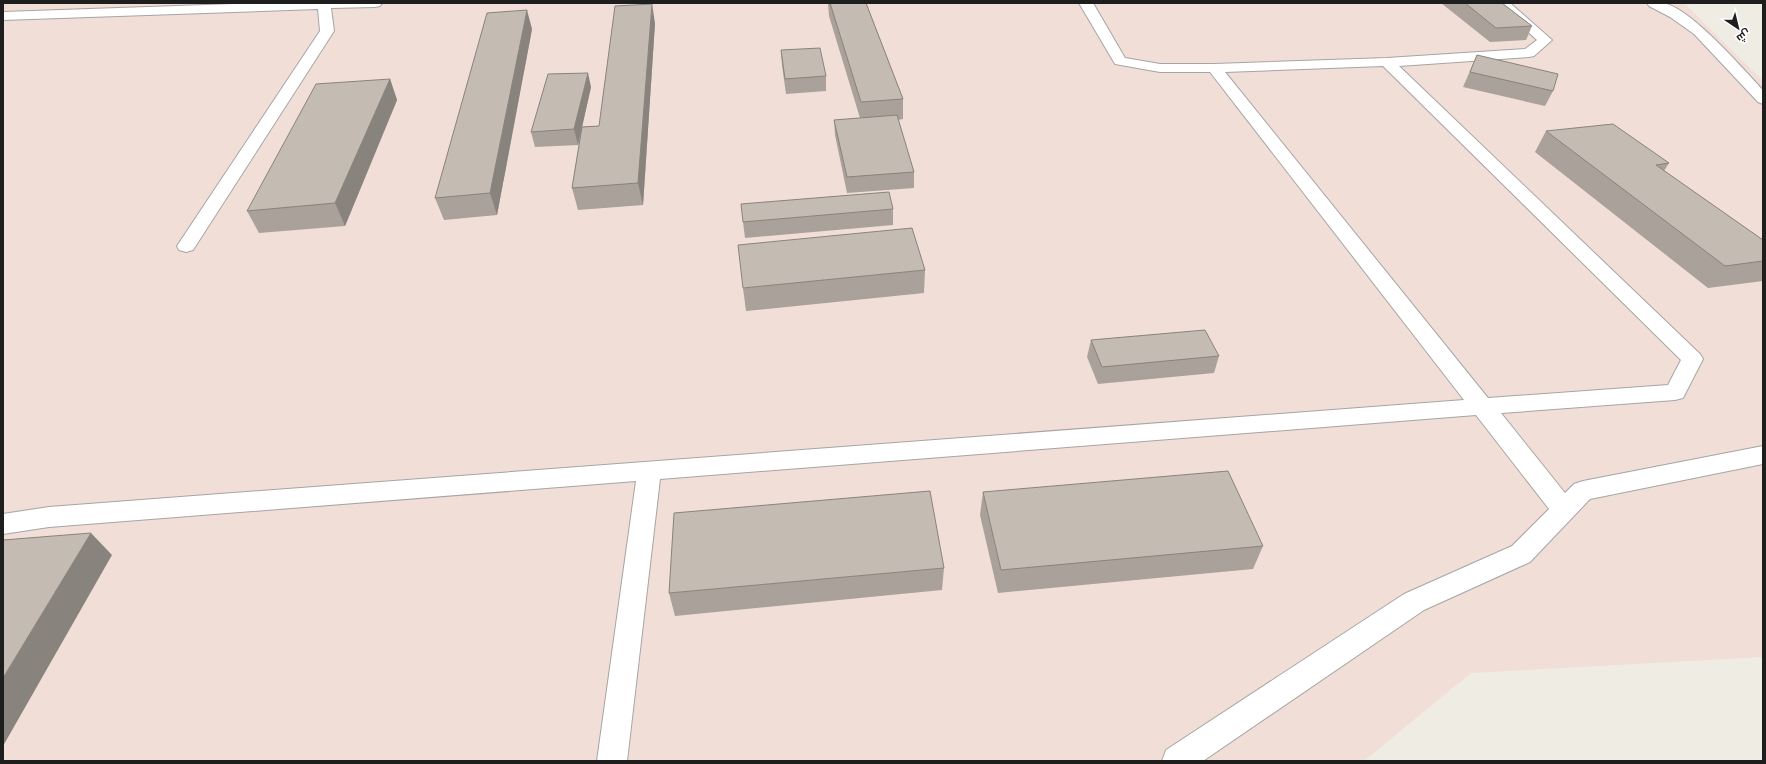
<svg xmlns="http://www.w3.org/2000/svg" width="1766" height="764" font-family="'Varela Round',Cairo,sans-serif">
<rect width="100%" height="100%" fill="#efece4"/>
<polygon fill="#f1ded7" points="3,3 1684,3 1763,81 1763,657 1471,673 1364,761 3,761"/>
<g fill="none" stroke-linecap="round" stroke-linejoin="round">
<g stroke="#a5a5a5" stroke-width="2">
<g id="service">
<polygon points="261,3 382,3 380,6 375,7 331,8 334,31 193,250 186,252 179,250 177,246 320,31 318,9 3,20 3,12"/>
<path d="M1079,3h14l32,55 35,6h54l173,-6 138,-9 12,-9 -42,-37h15l42,37 -18,16 -5,1 -130,9 301,288 3,5 -20,39 -8,2 -174,13 64,80 9,-9 9,-3 180,-35v18l-173,35 -60,63 -106,48 -221,151h-41l4,-11 238,-156 108,-48 37,-37 -73,-94 -816,64 -33,282h-30l39,-280 -587,46 -46,7v-20l46,-7 1415,-107 -254,-328h-50l-45,-8zM1383,66l298,294 -13,25 -180,13 -263,-326z"/>
<path d="M1647,3c5,0 11,-1 16,0 28,5 80,66 100,87v14l-5,-2 -64,-68 -24,-17 -21,-11z"/>
</g>
</g>
<use href="#service" fill="#fff" fill-rule="evenodd"/>
</g>
<g fill="#a9a19a">
<polygon points="828,3 866,3 903,99 903,119 898,120 914,172 914,188 847,193 835,135 834,120 860,118 829,16"/>
<polygon points="1441,3 1502,3 1532,26 1526,40 1490,42"/>
<polygon points="655,23 643,205 578,210 572,188 581,130 578,145 535,147 531,132 591,87 582,127 599,126"/>
<polygon points="532,29 497,215 444,220 435,198"/>
<polygon points="781,50 826,76 826,91 786,94 782,65"/>
<polygon points="1477,55 1553,91 1545,106 1463,87"/>
<polygon points="390,79 397,100 345,226 259,233 247,211"/>
<polygon points="1546,131 1669,163 1664,171 1763,240 1763,281 1708,288 1535,152"/>
<polygon points="893,209 893,225 745,238 743,222"/>
<polygon points="925,270 924,293 746,311 743,288"/>
<polygon points="1091,340 1219,356 1214,373 1098,384 1087,357"/>
<polygon points="983,492 1263,546 1253,569 998,593 980,515"/>
<polygon points="944,568 942,590 675,616 669,593"/>
</g>
<g fill="#89837d">
<polygon points="652,4 655,23 643,205 638,183"/>
<polygon points="527,10 532,29 497,215 490,193"/>
<polygon points="588,73 591,87 578,145 574,129"/>
<polygon points="390,79 397,100 345,226 335,203"/>
<polygon points="91,533 112,555 3,746 3,678"/>
</g>
<g fill="#c4bbb3" stroke="#89837d">
<polygon points="830,3 866,3 903,99 861,102"/>
<polygon points="1465,3 1502,3 1532,26 1496,28"/>
<polygon points="652,4 638,183 572,188 582,127 599,126 615,6"/>
<polygon points="527,10 490,193 435,198 487,13"/>
<polygon points="820,48 826,76 785,79 781,50"/>
<polygon points="1477,55 1558,74 1553,91 1470,72"/>
<polygon points="588,73 574,129 531,132 548,74"/>
<polygon points="390,79 335,203 247,211 316,84"/>
<polygon points="897,115 914,172 847,177 834,120"/>
<polygon points="1613,124 1669,163 1656,165 1763,240 1763,261 1725,266 1546,131"/>
<polygon points="889,192 893,209 743,222 741,204"/>
<polygon points="912,228 925,270 743,288 738,245"/>
<polygon points="1205,330 1219,356 1102,367 1091,340"/>
<polygon points="1228,471 1263,546 1001,570 983,492"/>
<polygon points="930,491 944,568 669,593 674,513"/>
<polygon points="91,533 3,678 3,540"/>
</g>
<rect width="1766" height="764" fill="none" stroke="#1e1e1e" stroke-width="8"/>
<g transform="translate(1738 28) rotate(145)" stroke="#ffffff" stroke-width="3" paint-order="stroke">
<path d="M0-3L7 15L0 10L-7 15Z" fill="#1e1e1e"/>
<text y="-6" font-size="11" font-weight="bold" text-anchor="middle" fill="#1e1e1e">ش</text>
</g>
</svg>
